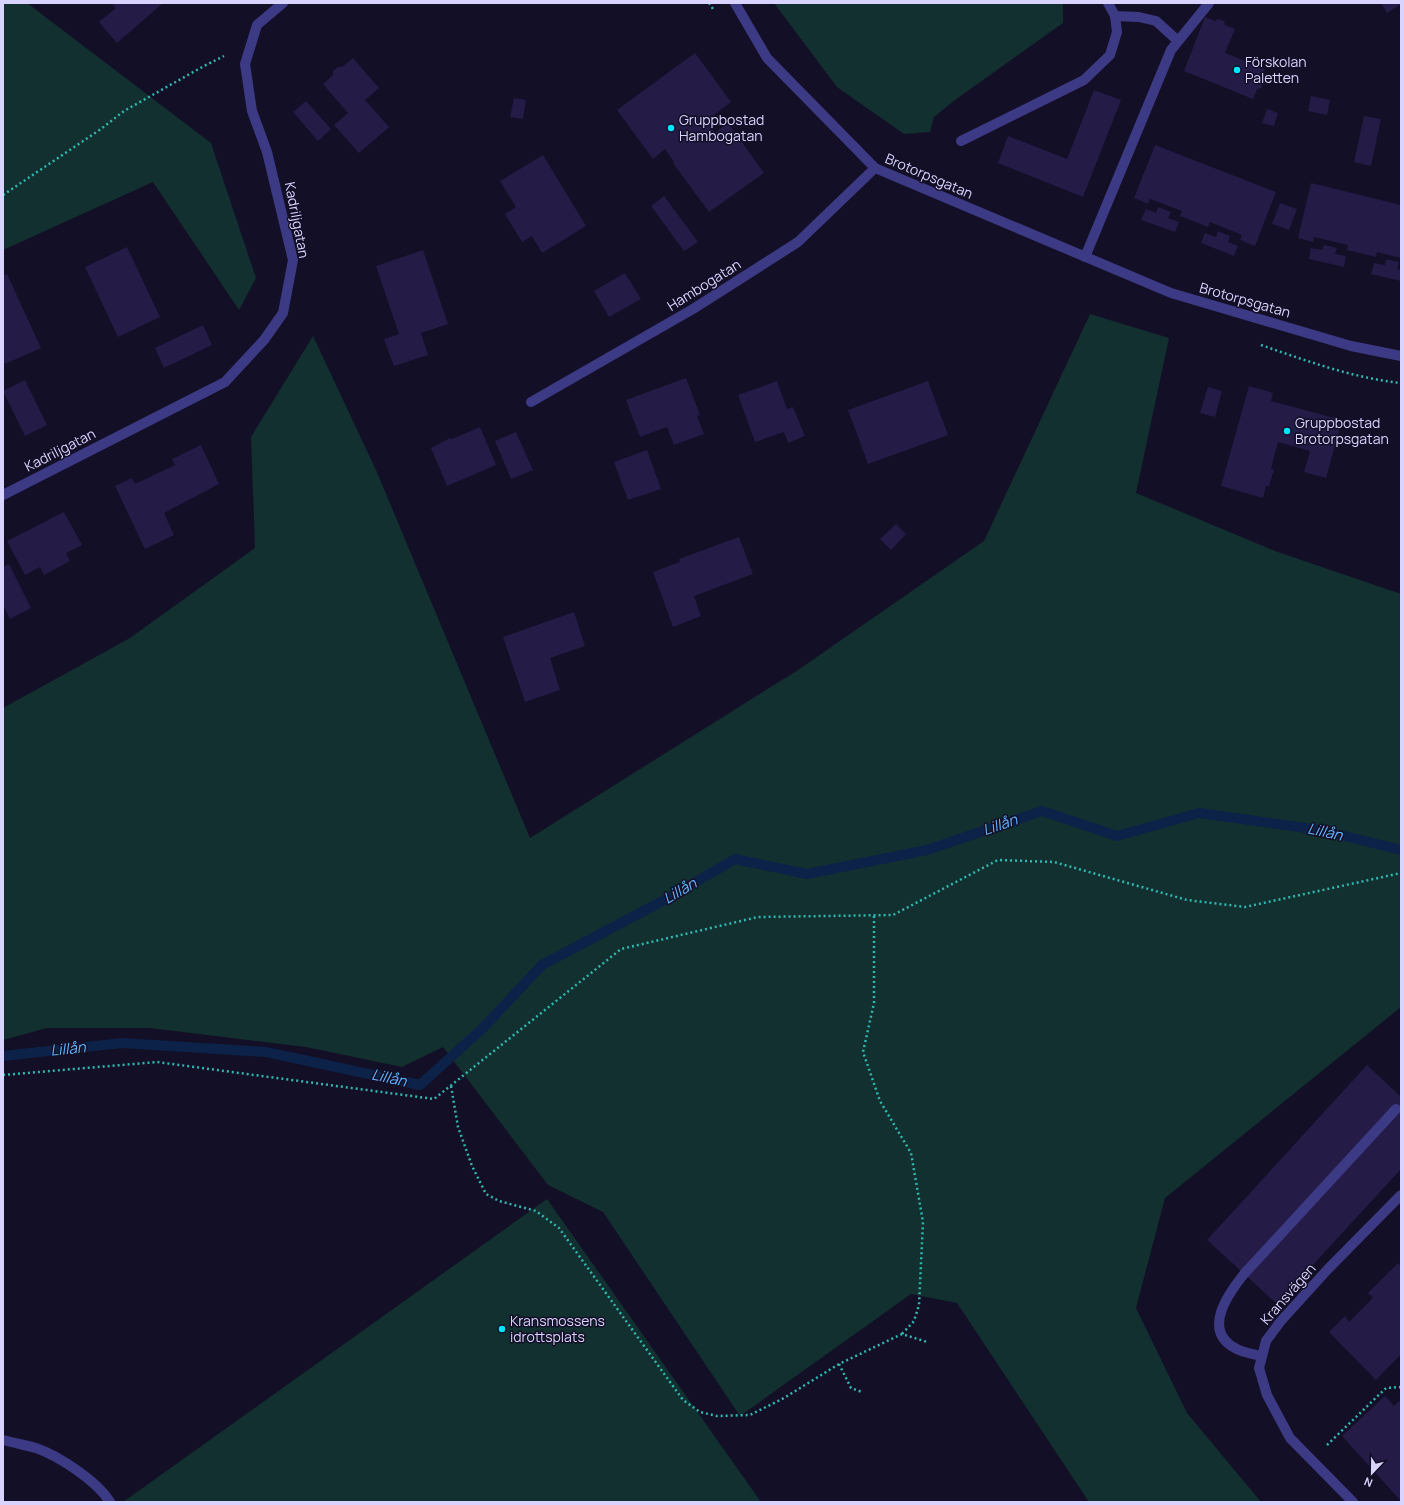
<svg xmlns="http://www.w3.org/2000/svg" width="1404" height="1505" font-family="Manrope,sans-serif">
<rect width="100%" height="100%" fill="#130f26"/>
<g fill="#12302f">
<polygon points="3,3 27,3 211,143 256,278 239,310 153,182 3,250"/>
<polygon points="774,3 1063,3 1063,23 955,100 934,117 930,132 904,134 837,87"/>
<polygon points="1090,314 1169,338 1136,493 1275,551 1401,594 1401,1007 1165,1198 1136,1308 1187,1413 1261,1502 1089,1502 957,1303 911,1294 740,1416 603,1212 548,1185 443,1047 402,1067 306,1047 150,1028 47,1028 3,1040 3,708 130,638 255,548 251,437 313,336 376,470 530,838 798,670 984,541"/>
<polygon points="547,1199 761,1502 123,1502"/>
</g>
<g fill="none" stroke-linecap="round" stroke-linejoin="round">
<polyline stroke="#0c2248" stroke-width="10" points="3,1056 122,1043 266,1052 420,1085 483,1028 542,965 670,897 735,859 807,874 927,850 1042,811 1117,836 1199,813 1320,830 1401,850"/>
</g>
<g fill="#241b47">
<polygon points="111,3 163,3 117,43 99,22 116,8"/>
<polygon points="1381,3 1401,3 1401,4 1387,13"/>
<polygon points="1205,17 1215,21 1218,19 1224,21 1225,25 1235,29 1225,53 1265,69 1261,79 1263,83 1261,88 1257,89 1253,99 1184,71"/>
<polygon points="695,53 731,102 706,121 715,133 728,123 764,173 709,212 673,163 674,162 665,149 653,159 617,110"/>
<polygon points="353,58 379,88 365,100 389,127 359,153 334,125 348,113 323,84 333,75 333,71 338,67 342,67"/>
<polygon points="1094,90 1121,100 1083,197 998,163 1008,136 1067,159"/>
<polygon points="1311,96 1330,100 1327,115 1308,111"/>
<polygon points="514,98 526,100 523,119 510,117"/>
<polygon points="306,101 331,129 318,141 293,112"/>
<polygon points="1267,109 1278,113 1274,126 1262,123"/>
<polygon points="1364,116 1381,119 1371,166 1354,162"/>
<polygon points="1155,145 1276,192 1255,246 1240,240 1242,235 1210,222 1208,227 1180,216 1182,211 1150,199 1148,204 1134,198"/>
<polygon points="543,155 586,226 542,253 532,236 522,242 505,214 516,207 500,181"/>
<polygon points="1311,183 1401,205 1401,258 1377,252 1376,257 1347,250 1348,245 1314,237 1313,242 1298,238"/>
<polygon points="664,196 698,242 684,251 651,206"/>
<polygon points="1280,203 1297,209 1289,230 1272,224"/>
<polygon points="1158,207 1171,212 1168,218 1179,222 1175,232 1141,220 1146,209 1156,213"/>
<polygon points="1218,231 1230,236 1228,242 1238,246 1234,256 1201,243 1205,233 1216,237"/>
<polygon points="1324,245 1337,248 1335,254 1346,256 1344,267 1309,259 1311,248 1322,250"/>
<polygon points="127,247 160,317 118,337 85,267"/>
<polygon points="423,250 448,324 421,333 428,355 394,366 384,339 399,334 376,266"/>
<polygon points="1386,259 1399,262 1397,269 1401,270 1401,281 1371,274 1374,263 1385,265"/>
<polygon points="625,273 641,299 609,317 594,291"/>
<polygon points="7,274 41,348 5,364 3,360 3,276"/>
<polygon points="203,325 212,345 164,368 155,348"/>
<polygon points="686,378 700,415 697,416 704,434 674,445 667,427 640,437 626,400"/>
<polygon points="25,380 47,425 25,436 3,391"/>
<polygon points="777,381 787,409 793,407 805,436 788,443 784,432 755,442 738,395"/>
<polygon points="928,381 948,435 868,464 848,410"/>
<polygon points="1249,386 1273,393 1271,401 1342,420 1326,478 1304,472 1310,451 1278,442 1271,469 1274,470 1269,486 1266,486 1263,498 1221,486"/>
<polygon points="1208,387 1222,391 1215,417 1200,413"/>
<polygon points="480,427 496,465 447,486 431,448 450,438 452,439"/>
<polygon points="516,432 533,470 511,479 495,441"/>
<polygon points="201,445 219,484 164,513 174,535 145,549 115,486 132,478 135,484 175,465 172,459"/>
<polygon points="647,450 661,489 628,500 614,462"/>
<polygon points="64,512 82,545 66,553 70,561 44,575 40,567 25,575 7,541"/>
<polygon points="896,524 906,534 891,550 880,539"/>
<polygon points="739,537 753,574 694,596 701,616 673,627 653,572 680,562 679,559"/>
<polygon points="9,564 31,608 10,619 3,605 3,567"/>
<polygon points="574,612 585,646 550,658 560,690 525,702 503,637"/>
<polygon points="1367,1065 1401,1097 1401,1169 1277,1304 1207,1240"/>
<polygon points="1398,1263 1401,1266 1401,1354 1376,1380 1329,1332 1345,1316 1349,1322 1373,1298 1368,1293"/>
<polygon points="1385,1396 1394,1406 1399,1401 1401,1403 1401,1501 1342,1436"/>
</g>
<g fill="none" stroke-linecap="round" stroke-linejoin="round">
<g stroke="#2fb8b0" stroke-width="2.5" stroke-dasharray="2 3" stroke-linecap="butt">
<polyline points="709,3 713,9"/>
<polyline points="3,195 101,129 124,111 204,66 224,56"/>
<path d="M1261,345c46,16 92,33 140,38"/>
<polyline points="874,916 874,1003 863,1052 880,1101 911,1153 923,1222 919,1305 914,1321 902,1334"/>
<polyline points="3,1075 157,1062 434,1099 621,949 758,917 893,915 998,860 1054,862 1187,900 1245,907 1401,873"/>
<polyline points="451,1086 458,1127 472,1166 486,1194 499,1201 536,1211 559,1228 683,1400 700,1412 717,1416 750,1415 784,1398 839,1364 902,1334 927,1342"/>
<polyline points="839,1364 851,1388 862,1392"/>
<polyline points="1327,1445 1386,1388 1401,1387"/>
</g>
<g stroke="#3d3a85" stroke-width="10">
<polyline points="735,3 767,58 875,168 1171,293 1351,346 1401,356"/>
<polyline points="1108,3 1115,16 1139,17 1156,21 1177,40"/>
<polyline points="961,141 1084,80 1110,55 1117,32 1115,16"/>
<polyline points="1085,257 1171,50 1209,3"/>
<polyline points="531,402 693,309 798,242 875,168"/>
<polyline points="3,495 225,382 264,340 283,313 293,260 267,152 252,111 245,64 257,25 283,3"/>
<path d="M1262,1356c-9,-2 -19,-3 -27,-8 -33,-18 -7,-54 9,-74l152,-165"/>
<path d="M3,1440c11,3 22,5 33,8 23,8 61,33 74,54"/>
<polyline points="1353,1502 1290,1438 1267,1395 1259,1368 1266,1341 1280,1322 1328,1269 1401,1195"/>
</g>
</g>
<g fill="#00e5ff" stroke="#130f26" stroke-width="1.5">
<circle cx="1237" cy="70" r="4"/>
<circle cx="671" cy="128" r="4"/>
<circle cx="1287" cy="431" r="4"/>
<circle cx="502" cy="1329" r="4"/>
</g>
<g text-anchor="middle" stroke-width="3" stroke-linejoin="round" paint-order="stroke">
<g font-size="14" fill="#d9d4ff" stroke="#130f26" text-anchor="start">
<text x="1245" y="67">Förskolan<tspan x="1245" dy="16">Paletten</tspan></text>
<text x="679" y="125">Gruppbostad<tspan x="679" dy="16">Hambogatan</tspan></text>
<text x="1295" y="428">Gruppbostad<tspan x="1295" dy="16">Brotorpsgatan</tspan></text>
<text x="510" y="1326">Kransmossens<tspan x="510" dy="16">idrottsplats</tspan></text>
</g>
<g font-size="14" fill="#d9d4ff" stroke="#130f26">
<text transform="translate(929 176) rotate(23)" y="5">Brotorpsgatan</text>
<text transform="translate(297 220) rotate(79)" y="5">Kadriljgatan</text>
<text transform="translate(704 285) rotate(-32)" y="5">Hambogatan</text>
<text transform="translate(1245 300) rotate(16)" y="5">Brotorpsgatan</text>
<text transform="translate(60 450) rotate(-27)" y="5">Kadriljgatan</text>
<text transform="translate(1288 1294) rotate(-49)" y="5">Kransvägen</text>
</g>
<g font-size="15" font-style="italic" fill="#62b6ff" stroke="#130f26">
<text transform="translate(1000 825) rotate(-19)" y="5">Lillån</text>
<text transform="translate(1325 832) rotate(12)" y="5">Lillån</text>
<text transform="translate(680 891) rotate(-30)" y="5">Lillån</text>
<text transform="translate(68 1049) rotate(-6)" y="5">Lillån</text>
<text transform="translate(389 1078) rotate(12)" y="5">Lillån</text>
</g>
</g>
<rect width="1404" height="1505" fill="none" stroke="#d9d4ff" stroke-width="8"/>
<g transform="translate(1372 1473) rotate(202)" stroke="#130f26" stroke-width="3" paint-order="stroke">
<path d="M0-3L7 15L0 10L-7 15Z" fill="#d9d4ff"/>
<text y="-6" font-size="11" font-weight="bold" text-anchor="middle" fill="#d9d4ff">N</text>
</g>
</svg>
